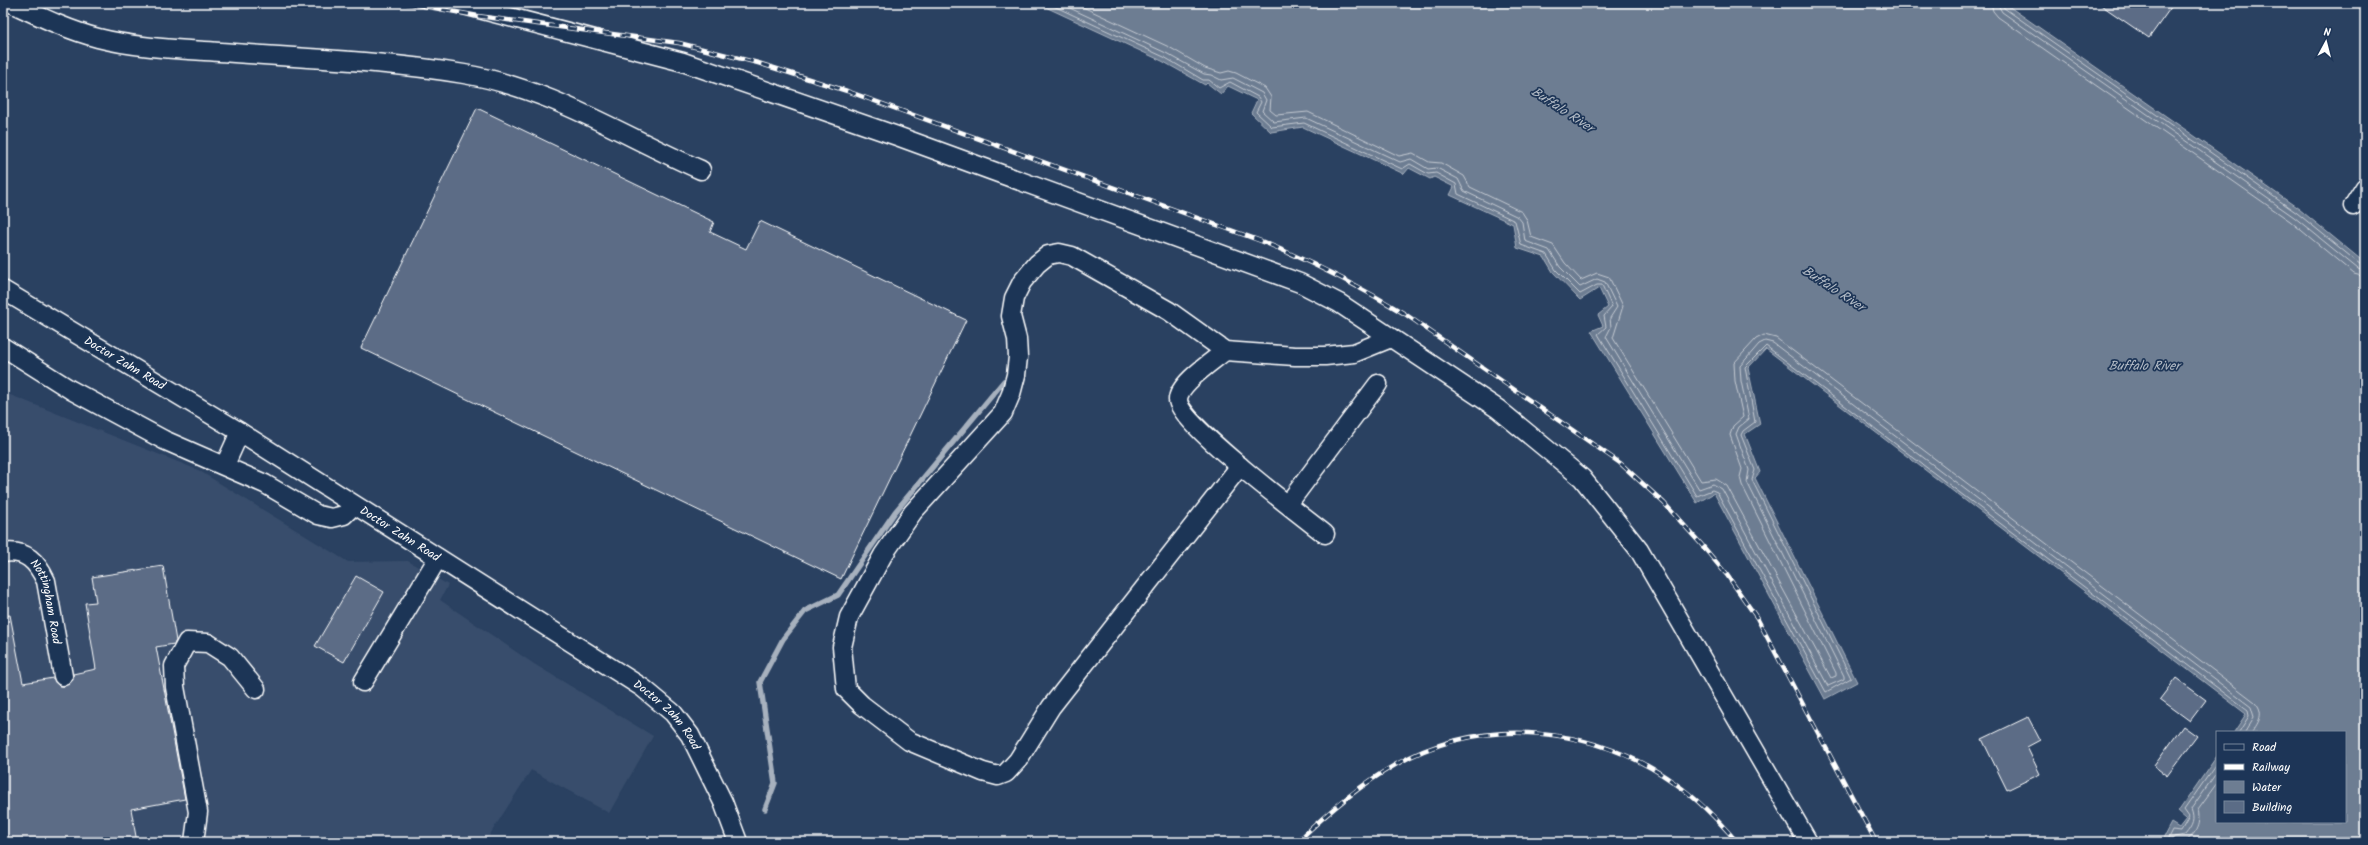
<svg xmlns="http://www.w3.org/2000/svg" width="2368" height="845" font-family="Kalam,sans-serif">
<rect width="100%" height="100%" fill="#2a4161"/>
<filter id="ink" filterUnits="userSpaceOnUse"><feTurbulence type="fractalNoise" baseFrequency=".025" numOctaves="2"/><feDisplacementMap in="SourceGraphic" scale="8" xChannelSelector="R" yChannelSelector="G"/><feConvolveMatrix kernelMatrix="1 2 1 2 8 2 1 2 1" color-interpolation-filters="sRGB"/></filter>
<g filter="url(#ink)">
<polygon fill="#394e6c" points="3,392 198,470 348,562 408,561 448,585 440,600 534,664 653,736 609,813 531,770 487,839 469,842 3,842"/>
<polygon fill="#6d7d92" stroke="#a7b1be" points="1017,3 2004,3 2299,209 2365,263 2365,842 2161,842 2171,823 2179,828 2186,819 2178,812 2217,756 2217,822 2345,822 2345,732 2234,732 2246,714 1766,349 1748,368 1760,424 1745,434 1760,472 1755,478 1857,682 1825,699 1714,493 1697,503 1591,331 1603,326 1598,315 1608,307 1599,288 1580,300 1553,272 1544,257 1517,248 1513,224 1450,195 1454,187 1434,177 1430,179 1409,168 1404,174 1303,127 1271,132 1251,113 1257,100 1228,86 1221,94 1207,83 1205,85 1162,61 1039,4 1017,5"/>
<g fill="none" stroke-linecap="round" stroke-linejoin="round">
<g stroke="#c5cbd3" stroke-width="1">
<polyline points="1047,3 1164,57 1203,80 1209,80 1219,88 1230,82 1258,97 1261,102 1256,112 1272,127 1304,123 1402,169 1410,164 1428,174 1436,173 1456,184 1458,194 1515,221 1521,245 1546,254 1556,270 1580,294 1597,285 1602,285 1612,307 1604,316 1606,327 1598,334 1697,496 1712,490 1717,492 1826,692 1851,678 1752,480 1755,470 1741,435 1743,431 1755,422 1745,367 1766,346 2248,711 2249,716 2239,732"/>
<polyline points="1059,3 1166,53 1204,74 1211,75 1221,80 1233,78 1262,93 1266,100 1262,111 1274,122 1306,118 1400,162 1411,159 1428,169 1437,168 1458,179 1464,191 1518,217 1522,222 1525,241 1549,250 1560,267 1580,287 1597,279 1605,282 1617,307 1610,318 1611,327 1606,337 1699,489 1713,484 1722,489 1828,686 1844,679 1844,676 1747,482 1749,470 1736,434 1739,427 1749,419 1741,381 1740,366 1759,344 1765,341 1773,343 2251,707 2254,717 2245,732"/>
<path d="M1074,3l95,44 36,21 16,5 8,-2 7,2 29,15 6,9 -1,13 6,5 32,-3 91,44 14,-3 16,9 12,1 23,13 6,11 52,25 5,8 4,17 22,8 12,18 16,17 16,-7 12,4 14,29 -10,32 88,143 15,-2 11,7 104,192 5,-2v-3l-94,-188 -2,-8 2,-8 -12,-34 3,-9 10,-9 -8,-36 -1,-18 22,-24 8,-4 12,3 479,364c10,11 4,20 -3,30"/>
<polyline points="1991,3 1993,11 1998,17 2290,221 2354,274 2365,277"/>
<polyline points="1997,3 2002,12 2294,217 2358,269 2365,271"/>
<polyline points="2002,3 2004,8 2297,213 2361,265 2365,266"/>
<polyline points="2166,842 2172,830 2181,831 2189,817 2184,810 2217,763"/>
<path d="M2171,842l3,-5 11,-2c8,-10 10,-15 6,-26l26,-37"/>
<path d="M2184,842c13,-7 17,-20 14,-33l19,-26"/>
</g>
<g stroke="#a7b1be" stroke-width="5.5">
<polyline points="765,809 775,783 760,682 783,639 805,611 838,595 895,512 1004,381"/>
<polyline points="695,842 696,842"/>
</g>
</g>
<g fill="#5b6c86" stroke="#fff">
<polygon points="2098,3 2174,3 2149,38"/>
<polygon points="477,108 714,222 710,232 746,249 760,221 966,320 841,579 361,348"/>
<polygon points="163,566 176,641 174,644 156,647 185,799 131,809 137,842 3,842 3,616 10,615 23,683 53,678 59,686 65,686 73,680 73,674 96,669 85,603 96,602 92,577"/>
<polygon points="356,576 384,592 344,662 315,646"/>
<polygon points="2176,678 2206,700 2190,721 2160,699"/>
<polygon points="2028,717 2040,740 2027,747 2040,774 2007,790 1982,739"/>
<polygon points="2183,726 2197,736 2167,776 2154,766"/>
</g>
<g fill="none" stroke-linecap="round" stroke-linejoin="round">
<g stroke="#fff" stroke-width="21">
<g id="minor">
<path d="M11,3c28,13 56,27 87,35 39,10 81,11 122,14 80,6 165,9 244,22 86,14 159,62 237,96"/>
<polyline points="456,3 683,62 897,136 1300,283 1339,303 1498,409 1582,478 1639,550 1808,842"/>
<polyline points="2353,206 2365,187"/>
<path id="s1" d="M3,290l237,142 403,256 30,25 17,22 33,67 15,40"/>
<polyline points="3,347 71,390 164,440 265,484 318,515 332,518 344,515 354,505"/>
<path d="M1225,351c-12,10 -47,33 -47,49 1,23 124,116 147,134"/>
<polyline points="225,465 240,432"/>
<polyline points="1240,466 1051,707 1018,760 1006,773 998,776 983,772 909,741 862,705 846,689 842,647 849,617 883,555 913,512 1003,413 1011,394 1016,375 1018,357 1017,339 1011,316 1014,298 1022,282 1037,264 1048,255 1059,253 1072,256 1169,311 1225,351 1295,356 1325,356 1354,353 1391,338"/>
<polyline points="1288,504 1378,384"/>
<path id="s2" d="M3,553c23,-4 34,9 43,28l17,95"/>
<polyline points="363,682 438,558"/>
<polyline points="194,842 198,812 175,687 174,666 187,642 208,643 230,657 256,689"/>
</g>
</g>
<use href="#minor" stroke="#1d3557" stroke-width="18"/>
<g stroke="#fff" stroke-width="4.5">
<g id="rail">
<path d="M407,3l71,13 201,27 79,20 89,28 414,150c51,21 98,45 144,73l215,149 44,40 37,41 26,31 30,43 119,224"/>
<path d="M1297,842c30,-29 61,-56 98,-77 88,-50 199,-40 281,19 23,16 42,36 61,58"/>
</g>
</g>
<use href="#rail" stroke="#1d3557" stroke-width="3" stroke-dasharray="9" stroke-linecap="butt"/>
</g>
</g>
<g text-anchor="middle" stroke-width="3.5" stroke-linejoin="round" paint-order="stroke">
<g font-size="12" fill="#fff" stroke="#1d3557">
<text dy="4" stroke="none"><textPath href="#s1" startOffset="142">Doctor Zahn Road</textPath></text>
<text dy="4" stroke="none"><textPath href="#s1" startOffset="466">Doctor Zahn Road</textPath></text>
<text dy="4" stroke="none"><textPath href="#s2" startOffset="76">Nottingham Road</textPath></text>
<text dy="4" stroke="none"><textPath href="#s1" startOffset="790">Doctor Zahn Road</textPath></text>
</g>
<g font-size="13" font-style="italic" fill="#b6bec8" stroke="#1d3557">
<text transform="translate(1563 109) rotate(33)" y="5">Buffalo River</text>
<text transform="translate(1834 288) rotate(33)" y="5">Buffalo River</text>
<text x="2144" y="370">Buffalo River</text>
</g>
</g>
<rect width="2368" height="845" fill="none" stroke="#1d3557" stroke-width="16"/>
<rect x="8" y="8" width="2352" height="829" fill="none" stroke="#fff" stroke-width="1.5" filter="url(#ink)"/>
<rect x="2216" y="731" width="130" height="92" fill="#1d3557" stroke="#77869a"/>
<rect x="2224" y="744" width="20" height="6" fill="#1d3557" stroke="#77869a"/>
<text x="2252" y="751" font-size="12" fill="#ffffff">Road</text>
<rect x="2224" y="764" width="20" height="6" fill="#ffffff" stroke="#77869a"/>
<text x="2252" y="771" font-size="12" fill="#ffffff">Railway</text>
<rect x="2224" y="781" width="20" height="12" fill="#6d7d92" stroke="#77869a"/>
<text x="2252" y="791" font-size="12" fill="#ffffff">Water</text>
<rect x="2224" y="801" width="20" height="12" fill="#5b6c86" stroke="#77869a"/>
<text x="2252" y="811" font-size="12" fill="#ffffff">Building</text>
<g transform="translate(2326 42) rotate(7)" stroke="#1d3557" stroke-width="3" paint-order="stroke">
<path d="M0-3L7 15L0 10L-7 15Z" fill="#ffffff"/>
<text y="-6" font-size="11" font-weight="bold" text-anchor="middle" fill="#ffffff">N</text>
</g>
</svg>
